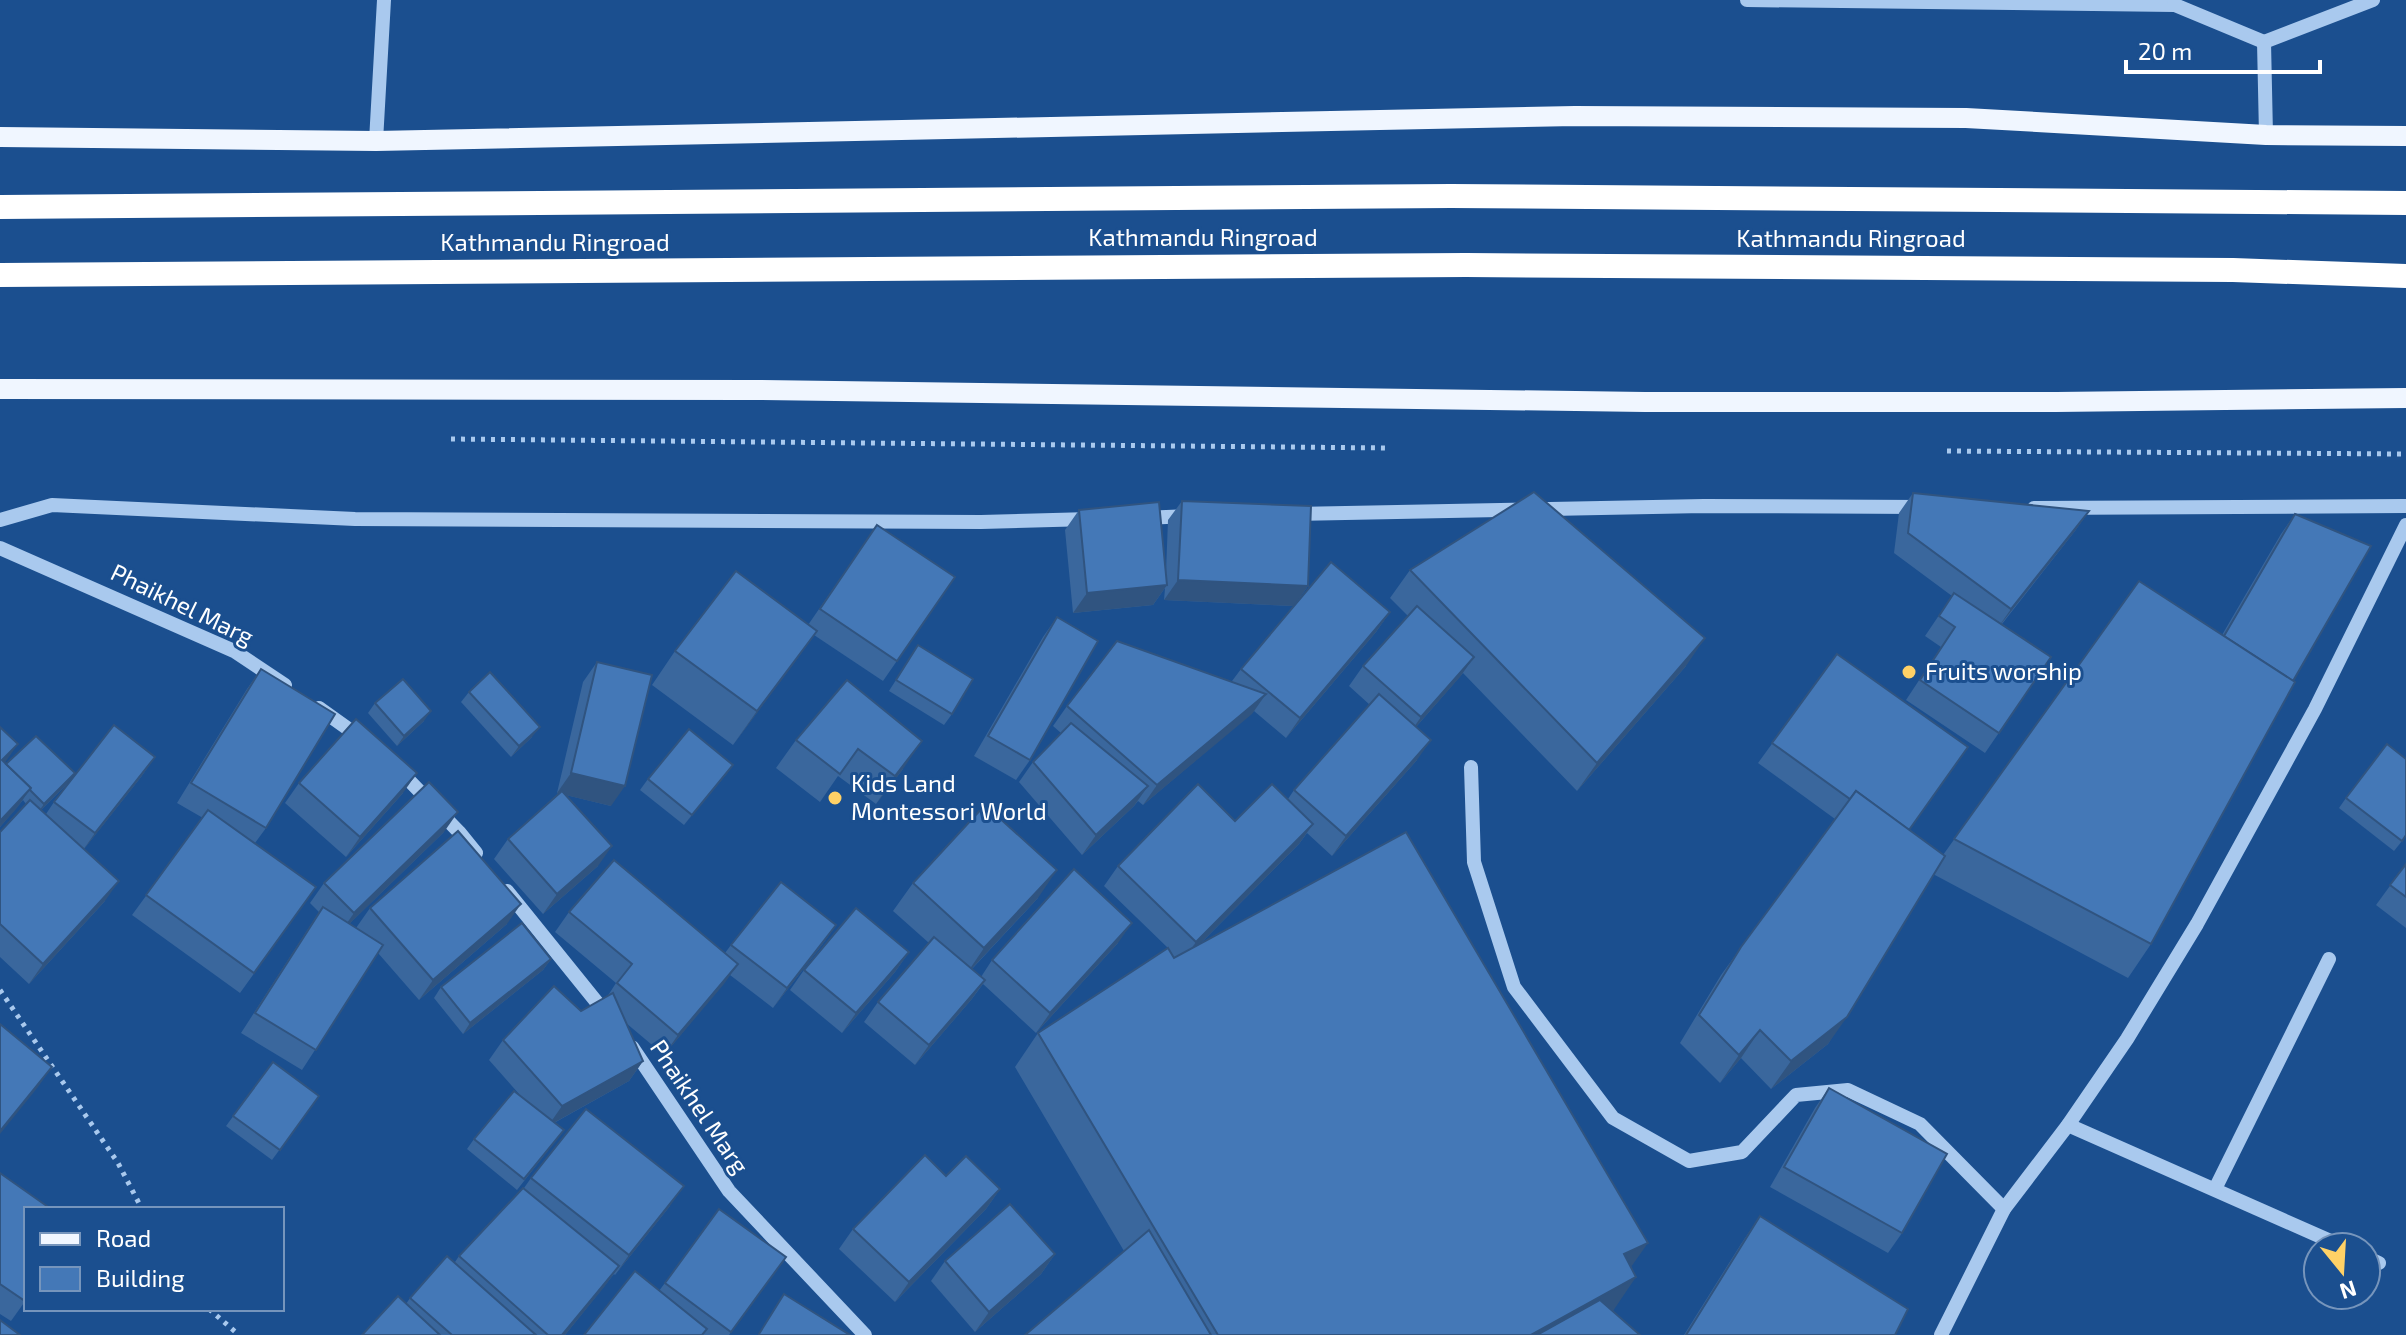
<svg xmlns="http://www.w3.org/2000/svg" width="2406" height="1335" font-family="'Exo 2',sans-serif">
<rect width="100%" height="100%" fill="#1b4f8f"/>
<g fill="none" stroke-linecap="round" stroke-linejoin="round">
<g stroke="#a9c9ee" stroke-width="5" stroke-dasharray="4 6" stroke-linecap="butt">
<polyline points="451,439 1389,448"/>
<polyline points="1947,451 2406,454"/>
<polyline points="0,990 118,1163 142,1209"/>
<polyline points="209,1309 239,1335"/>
</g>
<g stroke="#a9c9ee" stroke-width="14">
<polyline points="1747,0 2175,5"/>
<polyline points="2174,0 2175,5 2264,42 2266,135"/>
<polyline points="2264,42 2373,0"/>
<polyline points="376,141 384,0"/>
<polyline points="2034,508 2406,506"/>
<polyline points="1294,514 1704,506 1922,507"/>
<polyline points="1143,518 1190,516"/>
<polyline points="0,520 52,505 355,519 981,522 1090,519"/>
<polyline points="0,548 234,651 285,685"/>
<polyline points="319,708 361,738"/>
<polyline points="1471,767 1474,862 1514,987 1613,1118 1689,1161 1742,1152 1796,1095 1848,1090 1920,1124 2004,1209"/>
<polyline points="398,769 459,832 476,853"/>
<polyline points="507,891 607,1015"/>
<polyline points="632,1047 729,1191 865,1335"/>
<polyline points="2068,1125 2344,1247"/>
<polyline points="2215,1189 2329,959"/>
<polyline points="2366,1257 2379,1263"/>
<polyline points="1941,1335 2004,1209 2068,1125 2127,1039 2197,924 2315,709 2406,525"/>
</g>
<g stroke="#f0f6ff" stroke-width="20">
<polyline points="0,137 376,141 1575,116 1966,118 2266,135 2406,136"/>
<polyline points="0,389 758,390 1645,402 2056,402 2406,398"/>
</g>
<g stroke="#fff" stroke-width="24">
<polyline points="0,207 1451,196 2406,203"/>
<polyline points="0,275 1466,265 2233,270 2406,276"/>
</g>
</g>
<g fill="#3a679d">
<polygon points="1913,493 2089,511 2075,531 2002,624 2051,657 1985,753 1906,700 1941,647 1925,636 1952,596 1894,553 1899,513"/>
<polygon points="1182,501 1308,586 1294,606 1164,600 1165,588 1153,605 1073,613 1065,530 1079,510 1166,572 1168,520"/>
<polygon points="2295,514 2293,681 2151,944 2128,978 1933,874 1828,1044 1771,1089 1741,1058 1720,1083 1680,1043 1721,975 1835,819 1758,763 1837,654 1909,830 1943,855 2139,581 2222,635 2281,534"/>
<polygon points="877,525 955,577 883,681 814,635 733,745 652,685 675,651 808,625"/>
<polygon points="1410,570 1686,666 1577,791 1463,673 1416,727 1417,760 1332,856 1307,833 1299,844 1200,944 1631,1267 1613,1311 1640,1335 1025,1335 1124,1251 1015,1067 1038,1033 1168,948 1104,886 1118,866 1288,799 1294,790 1370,705 1349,686 1363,666 1408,616 1390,598"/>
<polygon points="1390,612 1376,632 1286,738 1254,711 1143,805 1138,801 1134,806 1082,855 1019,782 1033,762 1061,733 1053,726 1067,706 1232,681 1241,669"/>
<polygon points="1057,617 1030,760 1016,780 974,756 1043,637"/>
<polygon points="918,645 952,714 944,725 889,691"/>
<polygon points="597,662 611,806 566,795 598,866 543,914 494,859 508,839 559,794 557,793 583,682"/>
<polygon points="261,669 266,828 255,843 316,887 240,993 132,915 203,818 177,803 247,689"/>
<polygon points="847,680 903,769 876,804 838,776 820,802 776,768 796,740"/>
<polygon points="469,692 532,737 511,757 461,702"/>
<polygon points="375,703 424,721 397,746 368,713"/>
<polygon points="0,727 5,763 6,764 67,784 41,810 46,814 54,802 155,757 141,777 84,849 105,901 29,984 0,957 0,832 26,804 23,800 0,827"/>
<polygon points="2406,759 2406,836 2394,851 2339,808 2346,798"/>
<polygon points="733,765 684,825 640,790 648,779"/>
<polygon points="299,783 403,793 346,857 285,803"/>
<polygon points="444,832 349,924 356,928 370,908 507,924 419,1000 378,953 302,1070 241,1033 319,912 310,903 324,883"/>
<polygon points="2406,864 2406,928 2376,905"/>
<polygon points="913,883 1038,898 972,969 981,977 992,960 1118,943 1036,1033 983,984 971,1000 915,1065 864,1022 878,1002 929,943 893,911"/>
<polygon points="569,912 725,953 731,945 836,925 822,945 773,1008 730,975 664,1055 626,1023 643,1061 629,1081 554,1123 564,1130 517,1190 467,1149 474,1139 519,1094 489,1060 503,1040 581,1011 607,997 616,983 555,932"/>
<polygon points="909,952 895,972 842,1033 790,990 804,970"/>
<polygon points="551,959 543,970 463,1034 434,998 441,987"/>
<polygon points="273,1062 319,1096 272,1160 226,1126"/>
<polygon points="1829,1088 1902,1233 1888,1253 1770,1187 1815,1108"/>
<polygon points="0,1173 26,1300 11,1321 0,1314"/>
<polygon points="946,1176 1000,1189 986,1209 895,1302 839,1249 853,1229"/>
<polygon points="531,1178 670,1206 615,1275 614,1274 565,1335 362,1335 406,1304 410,1298 455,1262 459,1256 524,1188"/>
<polygon points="719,1209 786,1257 729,1335 584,1335 659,1291"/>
<polygon points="1760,1216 1895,1335 1684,1335 1741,1244"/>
<polygon points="1055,1254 1041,1274 975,1332 931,1281 945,1261"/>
</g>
<g fill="#305480">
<polygon points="2089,511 2075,531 1997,629 2011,609"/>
<polygon points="1178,580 1308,586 1294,606 1164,600"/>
<polygon points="1167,585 1153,605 1073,613 1087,593"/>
<polygon points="1390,612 1376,632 1286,738 1300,718"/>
<polygon points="817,631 793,665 733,745 757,711"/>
<polygon points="1705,638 1686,666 1577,791 1597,763"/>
<polygon points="1474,657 1460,677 1407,737 1421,717"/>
<polygon points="1266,694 1252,714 1143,805 1157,785"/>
<polygon points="431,711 424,721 397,746 404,736"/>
<polygon points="540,727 532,737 511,757 519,746"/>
<polygon points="1431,740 1417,760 1332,856 1346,836"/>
<polygon points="922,741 903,769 876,804 895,776"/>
<polygon points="18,744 4,764 0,763"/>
<polygon points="155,757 141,777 81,853 95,833"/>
<polygon points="733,765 726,775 684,825 692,815"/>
<polygon points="75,773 67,784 37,814 44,804"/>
<polygon points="417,773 403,793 346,857 360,837"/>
<polygon points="571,773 625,786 611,806 557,793"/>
<polygon points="1148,786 1134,806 1082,855 1096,835"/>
<polygon points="31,788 17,808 0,827 0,821"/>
<polygon points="458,812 444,832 340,933 354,913"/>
<polygon points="1313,824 1299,844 1182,962 1196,942"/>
<polygon points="612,846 598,866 543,914 557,894"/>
<polygon points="1057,870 1038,898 965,976 984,948"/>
<polygon points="119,881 105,901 29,984 43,964"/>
<polygon points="521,904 507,924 419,1000 433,980"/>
<polygon points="1132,923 1118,943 1036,1033 1050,1013"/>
<polygon points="836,925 822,945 773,1008 787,988"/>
<polygon points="909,952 895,972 842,1033 856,1013"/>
<polygon points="551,959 543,970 463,1034 470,1023"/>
<polygon points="738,964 724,984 664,1055 678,1035"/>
<polygon points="985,980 971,1000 915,1065 929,1045"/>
<polygon points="1847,1017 1828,1044 1771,1089 1791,1061"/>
<polygon points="1760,1030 1741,1058 1720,1083 1739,1055"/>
<polygon points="643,1061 629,1081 548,1126 562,1106"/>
<polygon points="52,1067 38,1087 0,1134 0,1131"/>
<polygon points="684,1186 670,1206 615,1275 629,1255"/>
<polygon points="1000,1189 986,1209 895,1302 909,1282"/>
<polygon points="1648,1243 1624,1277 1624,1254"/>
<polygon points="1055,1254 1041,1274 975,1332 989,1312"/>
<polygon points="619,1266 605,1286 565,1335 562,1335"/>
<polygon points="1636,1277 1613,1311 1569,1335 1531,1335"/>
</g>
<g fill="#4478b7" stroke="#305480" stroke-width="2">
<polygon points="1534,492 1705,638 1597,763 1410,570"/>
<polygon points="1913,493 2089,511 2011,609 1908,533"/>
<polygon points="1182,501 1311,506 1308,586 1178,580"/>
<polygon points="1159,502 1167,585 1087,593 1079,510"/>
<polygon points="2295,514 2371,546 2293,681 2224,636"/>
<polygon points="877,525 955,577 897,661 820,609"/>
<polygon points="1331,562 1390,612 1300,718 1241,669"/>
<polygon points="736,571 817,631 757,711 675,651"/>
<polygon points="2139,581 2295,682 2151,944 1954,839"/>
<polygon points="1954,593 2051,657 1999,733 1920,680 1955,627 1939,616"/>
<polygon points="1417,606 1474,657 1421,717 1363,666"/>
<polygon points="1057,617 1098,641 1030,760 988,736"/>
<polygon points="1117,641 1266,694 1157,785 1067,706"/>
<polygon points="918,645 973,679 952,714 896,680"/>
<polygon points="1837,654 1968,747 1909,830 1856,791 1850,799 1772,743"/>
<polygon points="597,662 652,675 625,786 571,773"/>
<polygon points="261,669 335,714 266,828 191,783"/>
<polygon points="490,672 540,727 519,746 469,692"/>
<polygon points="403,679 431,711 404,736 375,703"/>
<polygon points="847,680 922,741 895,776 858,749 840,774 796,740"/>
<polygon points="1379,694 1431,740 1346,836 1294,790"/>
<polygon points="356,719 417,773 360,837 299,783"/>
<polygon points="1071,723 1148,786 1096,835 1033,762"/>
<polygon points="114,725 155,757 95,833 54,802"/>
<polygon points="0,727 18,744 2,760 31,788 0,821"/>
<polygon points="689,729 733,765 692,815 648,779"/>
<polygon points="36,736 75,773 44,804 30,790 31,788 6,764"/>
<polygon points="2387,744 2406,759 2406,835 2402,841 2346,798"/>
<polygon points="429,782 458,812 354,913 324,883"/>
<polygon points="1198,784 1235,821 1272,784 1313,824 1196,942 1118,866"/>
<polygon points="562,791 612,846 557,894 508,839"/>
<polygon points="1856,791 1945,856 1847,1017 1791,1061 1760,1030 1739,1055 1699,1015 1741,947"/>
<polygon points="30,800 119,881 43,964 0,924 0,832"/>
<polygon points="985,805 1057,870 984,948 913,883"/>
<polygon points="208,810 316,887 254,973 146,895"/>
<polygon points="458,831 521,904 433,980 370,908"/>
<polygon points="1406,832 1648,1243 1624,1254 1636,1277 1531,1335 1218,1335 1038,1033 1168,948 1174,958"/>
<polygon points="614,860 738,964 678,1035 617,983 632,964 569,912"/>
<polygon points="2406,864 2406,897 2390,885"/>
<polygon points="1074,869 1132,923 1050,1013 992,960"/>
<polygon points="781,882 836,925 787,988 731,945"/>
<polygon points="323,907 383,945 316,1050 255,1013"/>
<polygon points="856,908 909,952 856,1013 804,970"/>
<polygon points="522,923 551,959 470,1023 441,987"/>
<polygon points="934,937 985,980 929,1045 878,1002"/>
<polygon points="554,986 581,1011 613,993 643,1061 562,1106 503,1040"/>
<polygon points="0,1024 52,1067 0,1131"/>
<polygon points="273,1062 319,1096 280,1150 233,1116"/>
<polygon points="1829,1088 1947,1154 1902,1233 1784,1167"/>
<polygon points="514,1091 564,1130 524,1179 474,1139"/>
<polygon points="586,1109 684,1186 629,1255 531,1178"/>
<polygon points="925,1155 946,1176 966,1156 1000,1189 909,1282 853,1229"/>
<polygon points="0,1173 51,1209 26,1209 25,1301 0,1284"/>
<polygon points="523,1188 619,1266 562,1335 548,1335 459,1256"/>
<polygon points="1010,1204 1055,1254 989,1312 945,1261"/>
<polygon points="719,1209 786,1257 731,1332 665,1283"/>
<polygon points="1760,1216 1908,1309 1895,1335 1686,1335"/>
<polygon points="1149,1230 1211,1335 1025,1335"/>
<polygon points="447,1256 536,1335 452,1335 410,1298"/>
<polygon points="635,1271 707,1329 702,1335 584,1335"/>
<polygon points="784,1294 850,1335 760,1335 759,1334"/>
<polygon points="398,1296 440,1335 362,1335"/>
<polygon points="1600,1300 1640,1335 1537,1335"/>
<polygon points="0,1320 20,1335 0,1335"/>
</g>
<g fill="#ffd166" stroke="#1b4f8f" stroke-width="3">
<circle cx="1909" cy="672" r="8"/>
<circle cx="835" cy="798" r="8"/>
</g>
<g text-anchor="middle" stroke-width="6" stroke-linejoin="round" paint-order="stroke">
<g font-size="24" fill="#fff" stroke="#1b4f8f">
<text x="1203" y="246">Kathmandu Ringroad</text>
<text x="1851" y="247">Kathmandu Ringroad</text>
<text x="555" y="251">Kathmandu Ringroad</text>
<text transform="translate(182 605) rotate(26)" y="8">Phaikhel Marg</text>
<text transform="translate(699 1107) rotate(56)" y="8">Phaikhel Marg</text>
</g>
<g font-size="24" fill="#fff" stroke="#1b4f8f" text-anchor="start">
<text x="1925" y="680">Fruits worship</text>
<text x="851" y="792">Kids Land<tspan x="851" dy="28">Montessori World</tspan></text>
</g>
</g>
<rect x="24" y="1207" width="260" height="104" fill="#1b4f8f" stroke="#7695bc" stroke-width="2"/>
<rect x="40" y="1233" width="40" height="12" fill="#f0f6ff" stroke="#7695bc" stroke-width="2"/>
<text x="96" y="1247" font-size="24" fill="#ffffff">Road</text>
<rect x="40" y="1267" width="40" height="24" fill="#4478b7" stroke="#7695bc" stroke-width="2"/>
<text x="96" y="1287" font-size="24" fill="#ffffff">Building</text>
<g transform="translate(2342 1271) rotate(162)"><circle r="38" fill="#1b4f8f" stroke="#7695bc" stroke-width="2"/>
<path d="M0-6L14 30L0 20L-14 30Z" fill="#ffd166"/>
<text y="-12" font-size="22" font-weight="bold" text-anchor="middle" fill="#ffffff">N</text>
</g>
<path d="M2126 60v12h194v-12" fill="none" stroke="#ffffff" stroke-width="4"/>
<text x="2138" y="60" font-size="24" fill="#ffffff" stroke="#1b4f8f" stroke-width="6" paint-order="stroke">20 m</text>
</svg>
